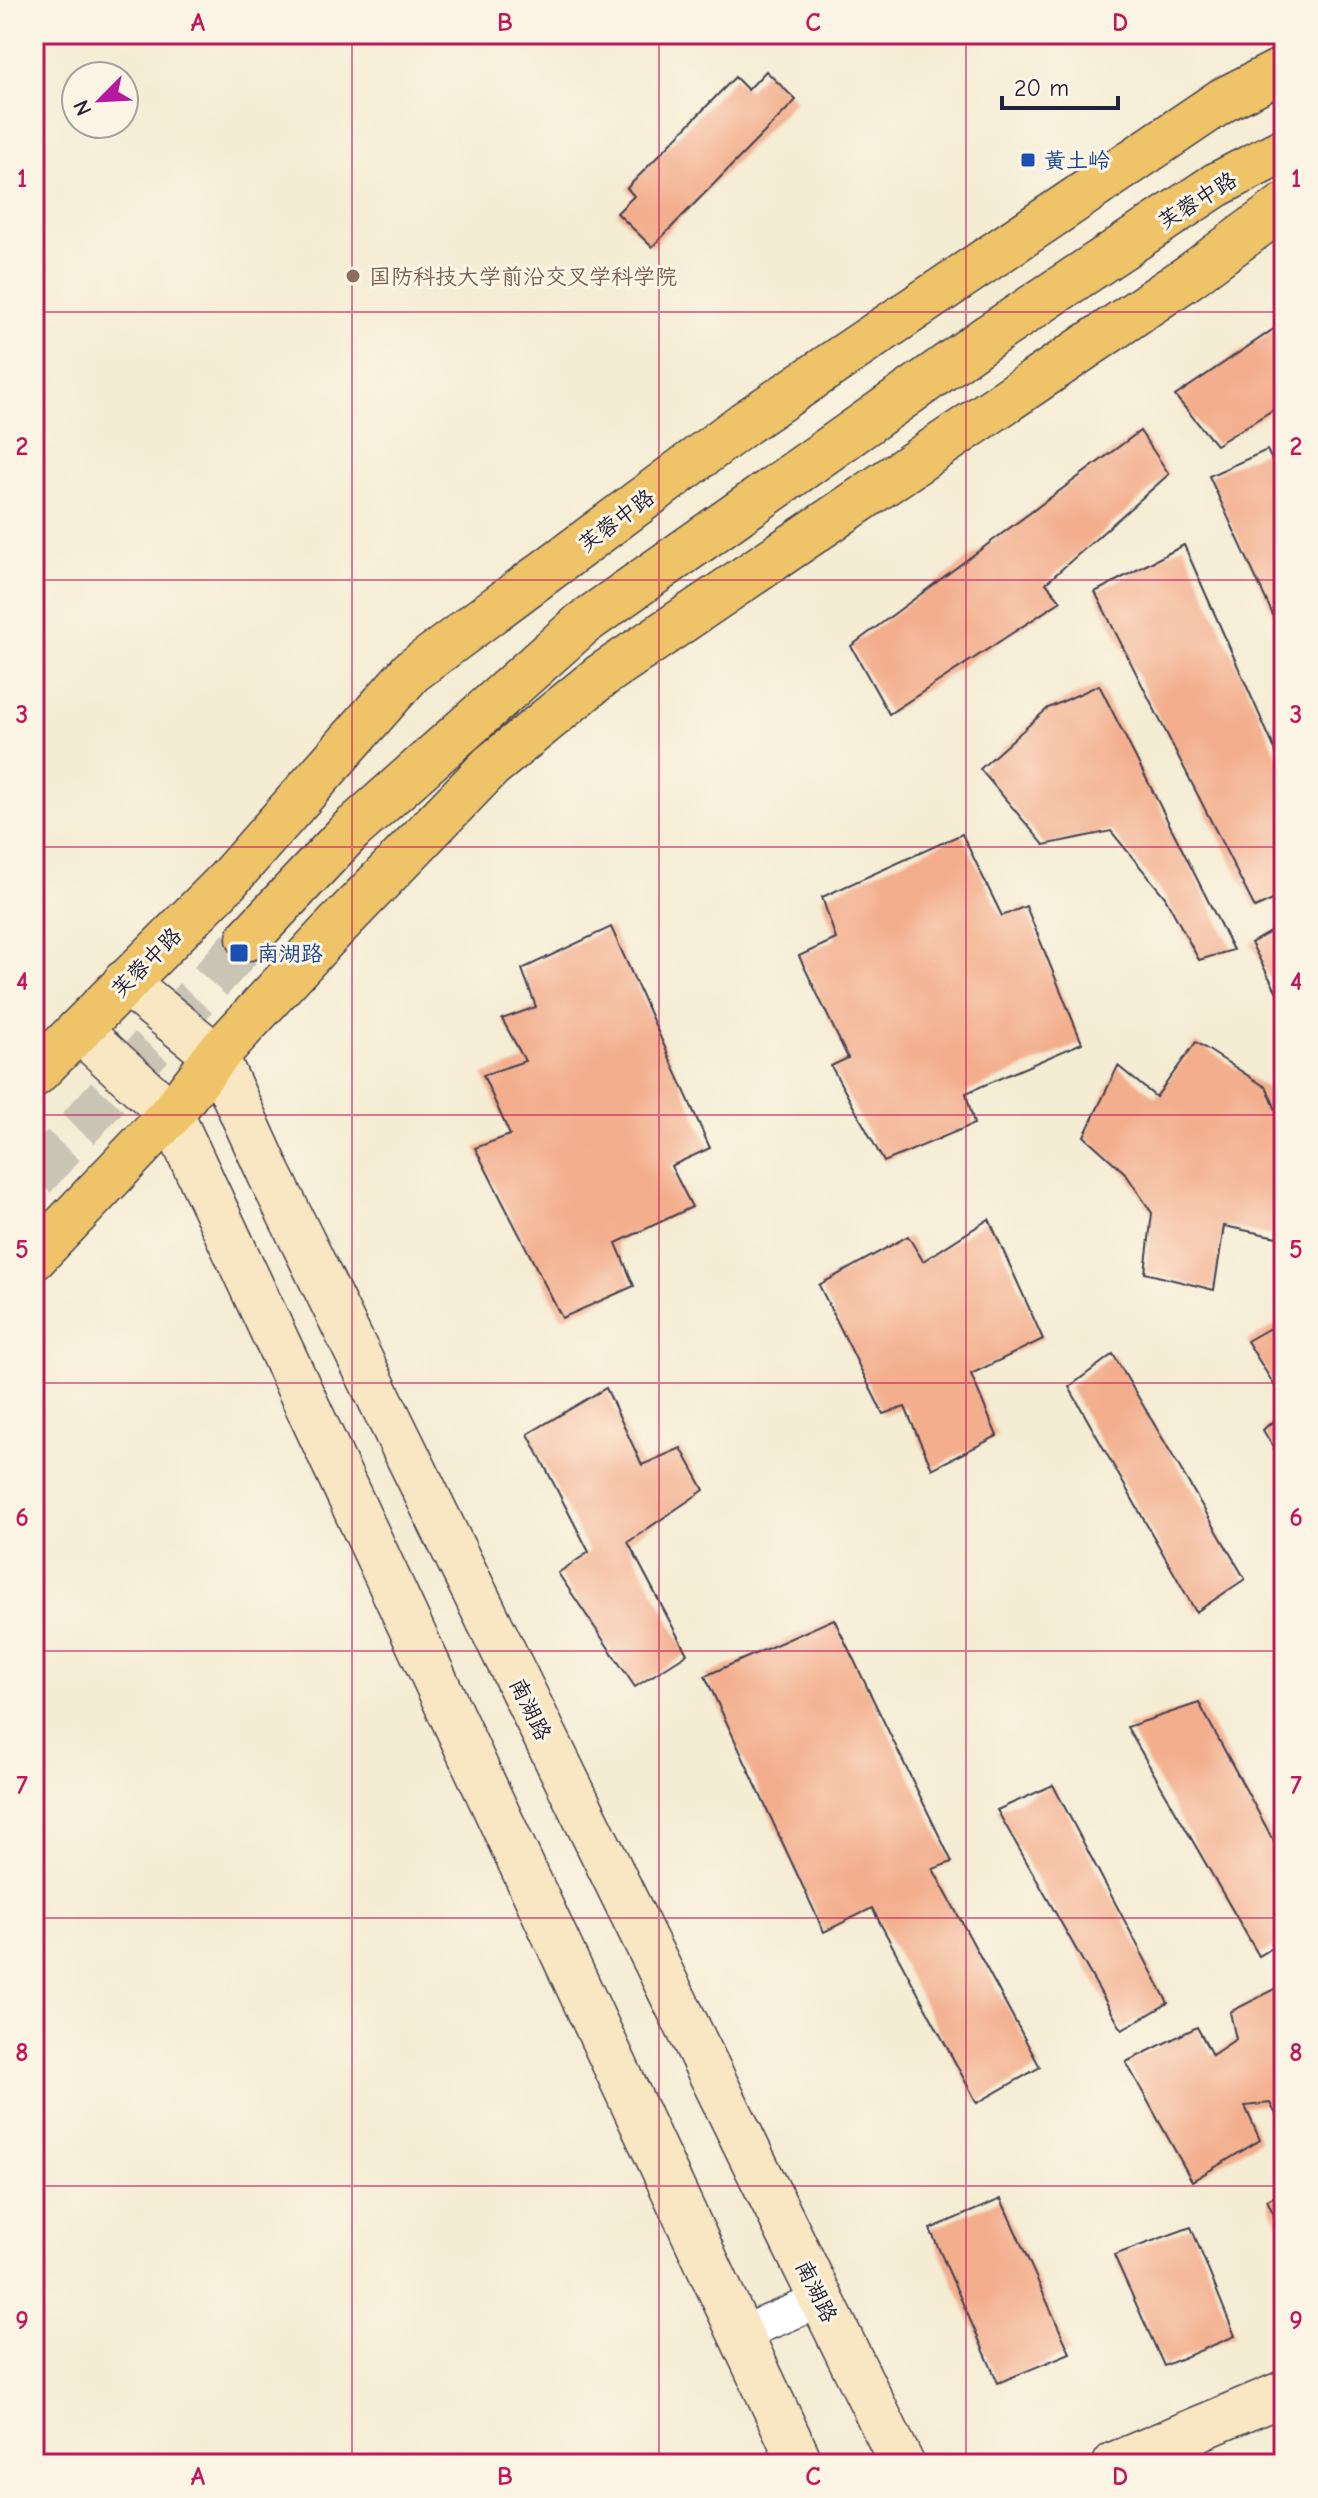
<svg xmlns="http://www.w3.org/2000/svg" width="1318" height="2498" font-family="'Comic Neue','LXGW WenKai TC',sans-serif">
<rect width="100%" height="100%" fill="#fcf5e5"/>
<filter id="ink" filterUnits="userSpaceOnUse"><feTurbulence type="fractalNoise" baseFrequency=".0125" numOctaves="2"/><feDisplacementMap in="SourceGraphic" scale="16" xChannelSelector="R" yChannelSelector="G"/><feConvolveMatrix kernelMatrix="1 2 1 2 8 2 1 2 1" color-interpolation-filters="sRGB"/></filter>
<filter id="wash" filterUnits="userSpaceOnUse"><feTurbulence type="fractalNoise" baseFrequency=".006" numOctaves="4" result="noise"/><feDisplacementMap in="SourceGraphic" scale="32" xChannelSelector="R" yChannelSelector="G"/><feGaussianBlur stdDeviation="1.8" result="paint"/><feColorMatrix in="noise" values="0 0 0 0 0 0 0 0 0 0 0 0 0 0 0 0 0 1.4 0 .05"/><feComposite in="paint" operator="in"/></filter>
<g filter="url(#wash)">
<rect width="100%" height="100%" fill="#f4ecd3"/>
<g id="blocks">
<g fill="#f3ae8d">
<polygon points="766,71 796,100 652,247 617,213 634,196 627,188 735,77 748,90"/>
<polygon points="1284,322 1284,403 1216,445 1175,396"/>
<polygon points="1140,431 1169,474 1046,583 1061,601 889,714 851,646"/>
<polygon points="1267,450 1284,485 1284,639 1209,476"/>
<polygon points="1184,545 1284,770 1284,895 1255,908 1095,592"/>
<polygon points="1099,685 1233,950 1199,960 1165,897 1111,831 1044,845 980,769 1048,708"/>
<polygon points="962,834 1002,916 1026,906 1082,1043 966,1093 974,1124 884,1162 831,1066 848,1058 799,956 836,939 822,897"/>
<polygon points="1284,924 1284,1006 1251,943"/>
<polygon points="611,927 710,1148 671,1166 692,1207 616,1243 634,1286 562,1318 475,1148 510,1135 483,1075 525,1061 502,1019 536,1007 522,969"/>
<polygon points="1196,1042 1267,1088 1284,1130 1284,1215 1277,1237 1224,1226 1214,1290 1145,1273 1152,1213 1125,1173 1084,1136 1118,1066 1156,1097"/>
<polygon points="989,1219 1043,1339 971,1374 997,1436 932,1469 905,1407 883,1414 819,1285 908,1236 923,1261"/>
<polygon points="1284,1320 1284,1401 1247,1341"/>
<polygon points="1113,1354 1245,1579 1196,1612 1069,1387"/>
<polygon points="606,1388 642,1465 681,1448 704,1490 628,1542 687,1654 635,1687 558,1573 589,1552 528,1434"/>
<polygon points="1284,1411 1284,1465 1263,1430"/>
<polygon points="834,1619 952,1862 933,1869 1040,2067 977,2103 872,1908 824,1932 705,1676"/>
<polygon points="1199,1703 1284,1860 1284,1941 1259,1956 1127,1727"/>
<polygon points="1053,1785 1168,2003 1122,2030 997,1810"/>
<polygon points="1279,1987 1284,1997 1284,2120 1280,2122 1270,2103 1245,2106 1260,2140 1192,2181 1126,2062 1197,2027 1212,2055 1236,2039 1230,2012"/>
<polygon points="1284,2192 1284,2237 1267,2200"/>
<polygon points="1001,2199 1070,2353 998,2383 930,2229"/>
<polygon points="1191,2227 1235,2336 1164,2366 1114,2255"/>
</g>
</g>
</g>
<g filter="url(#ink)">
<use href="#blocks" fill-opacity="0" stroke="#424052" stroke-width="2"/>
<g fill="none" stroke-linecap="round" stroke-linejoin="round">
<polyline stroke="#cac4b5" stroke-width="44" stroke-dasharray="44 22" stroke-linecap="butt" points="34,1178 249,938"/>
<g stroke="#424052" stroke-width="37">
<polyline id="street" points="738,2335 821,2300"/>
</g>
<g stroke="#424052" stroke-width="47">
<g id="secondary">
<polyline points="125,982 216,1056 270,1175 902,2464"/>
<polyline points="79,1030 171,1114 801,2464"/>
<polyline points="1115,2464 1284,2393"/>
</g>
</g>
<g stroke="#424052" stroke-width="47">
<g id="primary">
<polyline points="249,938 351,830 582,624 989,336 1216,185 1284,150"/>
<polyline points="34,1075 227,881 411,672 745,423 1223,100 1284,69"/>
<polyline points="34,1258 171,1114 216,1056 326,937 491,766 601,676 1190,276 1284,206"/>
</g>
</g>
<use href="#street" stroke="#fff" stroke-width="34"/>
<use href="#secondary" stroke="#f9e7c3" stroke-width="44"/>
<use href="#primary" stroke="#efc469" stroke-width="44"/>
</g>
</g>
<path fill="none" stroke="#c2185b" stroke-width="2" stroke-opacity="0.55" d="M352,34v2430M659,34v2430M966,34v2430M34,312h1250M34,580h1250M34,847h1250M34,1115h1250M34,1383h1250M34,1651h1250M34,1918h1250M34,2186h1250"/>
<g fill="#1a4fb4" stroke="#fcf5e5" stroke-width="3">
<rect x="1020" y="152" width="16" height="16" rx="4"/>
<rect x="229" y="943" width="20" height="20" rx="4"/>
</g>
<circle fill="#8d6e63" stroke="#fcf5e5" stroke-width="3" cx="353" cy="276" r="8"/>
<g text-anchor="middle" stroke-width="6" stroke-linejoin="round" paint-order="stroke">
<g font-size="22" fill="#164399" stroke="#fcf5e5" text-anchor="start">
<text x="1044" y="168">黄土岭</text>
<text x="257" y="961">南湖路</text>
</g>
<g font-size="22" fill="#22223b" stroke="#fcf5e5">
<text transform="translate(1197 200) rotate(-32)" y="8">芙蓉中路</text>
<text transform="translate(616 520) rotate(-37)" y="8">芙蓉中路</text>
<text transform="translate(146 962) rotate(-45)" y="8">芙蓉中路</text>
<text transform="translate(531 1709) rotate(64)" y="8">南湖路</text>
<text transform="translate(817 2291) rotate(64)" y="8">南湖路</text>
</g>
<g font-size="22" fill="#785e54" stroke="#fcf5e5" text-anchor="start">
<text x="369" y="284">国防科技大学前沿交叉学科学院</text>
</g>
</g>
<rect width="1318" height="2498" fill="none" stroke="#fcf5e5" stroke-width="88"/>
<g transform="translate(100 100) rotate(246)"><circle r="38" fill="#fcf5e5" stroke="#a5a1a1" stroke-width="2"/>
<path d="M0-6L14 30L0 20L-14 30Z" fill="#b5179e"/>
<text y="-12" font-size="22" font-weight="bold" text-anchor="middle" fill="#22223b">N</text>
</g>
<path d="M1002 96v12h116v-12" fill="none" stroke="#22223b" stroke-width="4"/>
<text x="1014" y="96" font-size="24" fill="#22223b" stroke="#fcf5e5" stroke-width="6" paint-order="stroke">20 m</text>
<rect x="44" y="44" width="1230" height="2410" fill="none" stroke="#c2185b" stroke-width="3"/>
<g font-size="26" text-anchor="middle" font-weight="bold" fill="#c2185b">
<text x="198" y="31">A</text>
<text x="505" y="31">B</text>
<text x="813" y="31">C</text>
<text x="1120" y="31">D</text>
<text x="22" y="187">1</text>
<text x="1296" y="187">1</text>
<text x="22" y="455">2</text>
<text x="1296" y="455">2</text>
<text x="22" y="723">3</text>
<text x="1296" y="723">3</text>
<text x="22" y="990">4</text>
<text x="1296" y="990">4</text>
<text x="22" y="1258">5</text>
<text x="1296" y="1258">5</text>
<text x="22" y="1526">6</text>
<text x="1296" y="1526">6</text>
<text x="22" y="1794">7</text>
<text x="1296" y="1794">7</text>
<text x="22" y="2061">8</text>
<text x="1296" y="2061">8</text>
<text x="22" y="2329">9</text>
<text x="1296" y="2329">9</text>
<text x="198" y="2485">A</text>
<text x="505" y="2485">B</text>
<text x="813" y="2485">C</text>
<text x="1120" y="2485">D</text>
</g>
</svg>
